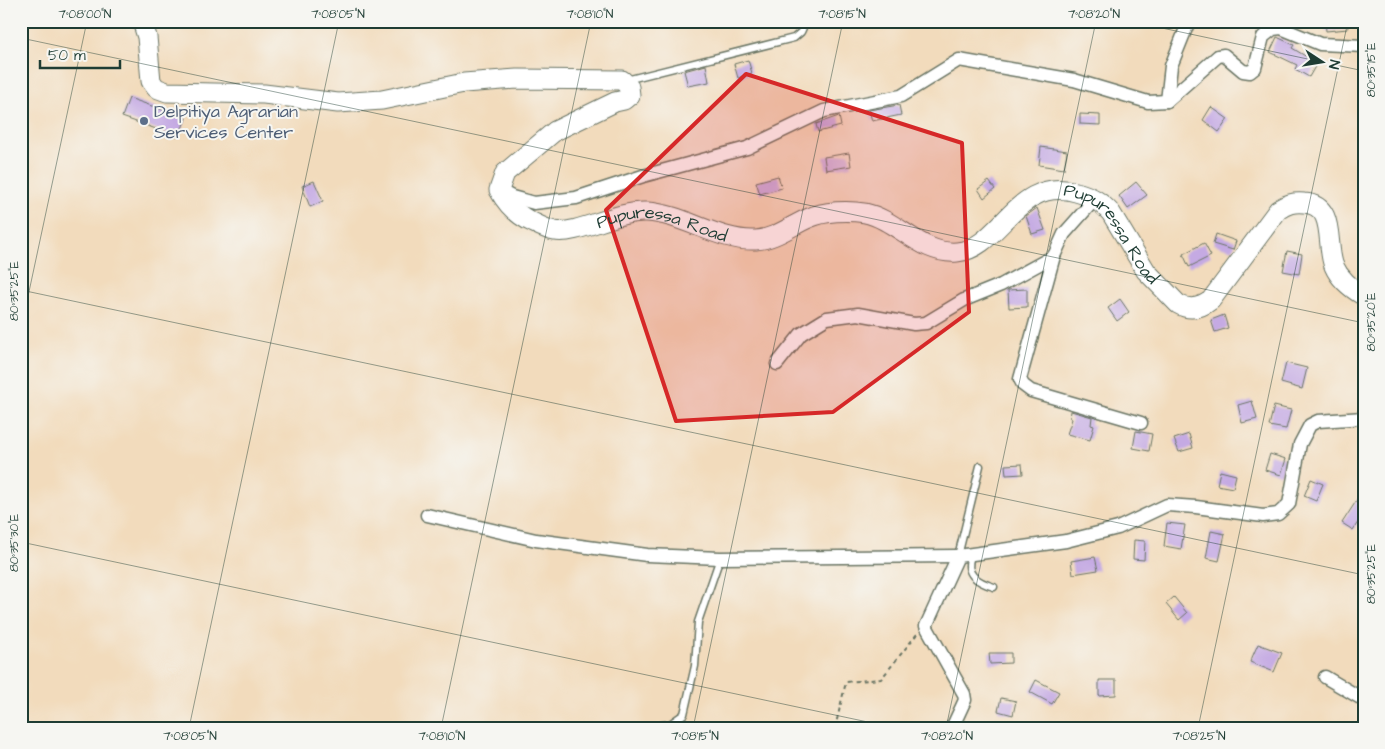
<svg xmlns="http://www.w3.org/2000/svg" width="1385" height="749" font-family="'Architects Daughter',sans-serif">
<rect width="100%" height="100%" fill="#f6f6f2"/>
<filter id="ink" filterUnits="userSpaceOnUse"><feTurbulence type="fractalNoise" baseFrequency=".02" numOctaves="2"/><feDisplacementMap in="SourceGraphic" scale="10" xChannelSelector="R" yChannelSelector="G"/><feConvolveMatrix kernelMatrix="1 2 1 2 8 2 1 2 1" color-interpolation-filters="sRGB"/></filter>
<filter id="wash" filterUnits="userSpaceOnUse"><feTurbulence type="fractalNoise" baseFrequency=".0096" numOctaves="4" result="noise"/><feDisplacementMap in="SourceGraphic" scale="20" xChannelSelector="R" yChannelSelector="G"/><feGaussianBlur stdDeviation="1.12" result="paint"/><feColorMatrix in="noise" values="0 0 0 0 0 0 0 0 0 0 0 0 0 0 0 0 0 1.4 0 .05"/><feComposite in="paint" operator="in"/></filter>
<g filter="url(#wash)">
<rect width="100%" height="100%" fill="#f2dbbc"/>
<g id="blocks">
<g fill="#c5aae3">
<polygon points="1325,21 1347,21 1348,29 1326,31"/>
<polygon points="1277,37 1294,45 1292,48 1317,63 1309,77 1295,69 1297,65 1270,52"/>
<polygon points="748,60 752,73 738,78 734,64"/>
<polygon points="706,65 709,82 688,86 684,71"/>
<polygon points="129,98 186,118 179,137 122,117"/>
<polygon points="899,105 901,115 872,121 869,110"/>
<polygon points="1211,107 1228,119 1219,132 1203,120"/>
<polygon points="1080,114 1100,115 1100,125 1080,124"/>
<polygon points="839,116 841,126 818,132 816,124"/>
<polygon points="1041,147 1067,151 1064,169 1039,165"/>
<polygon points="849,153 851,166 826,170 824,157"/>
<polygon points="778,176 782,188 760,194 756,182"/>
<polygon points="314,181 323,201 310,207 302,186"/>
<polygon points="989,181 995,189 984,198 978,189"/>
<polygon points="1136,182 1147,195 1128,209 1119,196"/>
<polygon points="1037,208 1045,230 1032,234 1026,216"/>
<polygon points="1216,234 1236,241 1233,250 1213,244"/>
<polygon points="1204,243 1211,256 1189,267 1183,254"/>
<polygon points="1287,251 1302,254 1299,274 1283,271"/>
<polygon points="1027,289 1027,307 1009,308 1008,290"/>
<polygon points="1120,299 1129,312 1117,321 1108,308"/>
<polygon points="1224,315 1228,328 1215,332 1211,320"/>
<polygon points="1286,363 1307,368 1302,389 1281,383"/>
<polygon points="1252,401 1257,419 1242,423 1238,405"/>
<polygon points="1274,406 1291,410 1286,429 1269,426"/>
<polygon points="1071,411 1092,417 1091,425 1094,426 1090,440 1067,434 1072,419 1070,418"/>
<polygon points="1136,431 1152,434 1149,451 1133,448"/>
<polygon points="1189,434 1193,448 1179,452 1174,439"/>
<polygon points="1270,454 1286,459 1281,475 1265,470"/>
<polygon points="1022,464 1023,474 1006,475 1005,465"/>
<polygon points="1220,471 1236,475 1233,488 1217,485"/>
<polygon points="1311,479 1323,484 1316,501 1304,496"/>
<polygon points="1364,489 1364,513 1353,530 1342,523"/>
<polygon points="1167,523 1185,525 1181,549 1164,546"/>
<polygon points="1211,531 1225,534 1219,561 1206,558"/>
<polygon points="1134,540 1145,541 1144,560 1133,559"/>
<polygon points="1095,557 1098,570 1073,574 1071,561"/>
<polygon points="1174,597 1187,613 1179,620 1166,604"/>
<polygon points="1258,644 1282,653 1274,672 1250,662"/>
<polygon points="989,653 1011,653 1011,663 990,664"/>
<polygon points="1036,680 1059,692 1052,704 1030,692"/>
<polygon points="1099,680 1116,680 1116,695 1099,696"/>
<polygon points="1001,698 1016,701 1013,715 998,711"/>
</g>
</g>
</g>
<g filter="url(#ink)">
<use href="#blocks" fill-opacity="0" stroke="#697464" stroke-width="1"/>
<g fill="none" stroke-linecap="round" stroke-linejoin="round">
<g stroke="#697464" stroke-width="9">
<g id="service">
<polyline points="626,80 794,38 801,32 806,21"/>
<polyline points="958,556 980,466"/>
<path d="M971,556c-7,18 6,26 23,31"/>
<polyline points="643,728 670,724 684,714 695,666 698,622 720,558"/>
</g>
</g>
<g stroke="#697464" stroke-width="15">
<g id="minor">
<polyline points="1167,101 1171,66 1189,21"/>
<polyline points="501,191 512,197 534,203 576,198 643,176 747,148 824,111 901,96 959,60 1074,80 1148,102 1167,101 1218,56 1224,55 1243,71 1250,72 1255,68 1263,37 1273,29 1281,28 1320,44 1364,46"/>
<polyline points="1096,198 1064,234 1054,256 1020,379 1023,385 1031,391 1141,423"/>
<polyline points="777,364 801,334 827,318 858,314 914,324 926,323 964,300 1001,285 1054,256"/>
<polyline points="427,515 536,540 647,555 720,558 958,556"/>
<polyline points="1325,677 1364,700"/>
<polyline points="952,728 965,700 964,694 926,626 958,556 1066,541 1118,528 1167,505 1196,507 1263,516 1278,514 1289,504 1300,444 1310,425 1318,421 1364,418"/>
</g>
</g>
<g stroke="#697464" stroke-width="21">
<g id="primary">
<path id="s1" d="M142,21l5,16 4,44 5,7 11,4 97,2 74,9 44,-3 82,-17 53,-4 105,1 7,7 1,8 -6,5 -9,2 -60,29 -50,42 -6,17c8,15 19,26 35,33 6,3 14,7 21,8 23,4 62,-21 92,-19 37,2 72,30 109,28 19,-1 36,-15 53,-22 15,-7 39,-8 56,-5 33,7 56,42 92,39 43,-3 60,-77 119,-60 15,4 24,9 35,21l35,58 32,33c12,7 23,4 33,-4l67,-90c9,-6 15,-8 26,-7 33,2 21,42 30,63 6,14 18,23 30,30"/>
</g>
</g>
<polyline stroke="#697464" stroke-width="2" stroke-dasharray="4 4" stroke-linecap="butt" points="835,728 846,682 881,679 917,634"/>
<use href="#service" stroke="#fff" stroke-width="6"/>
<use href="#minor" stroke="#fff" stroke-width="12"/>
<use href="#primary" stroke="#fff" stroke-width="19"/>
</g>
</g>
<path fill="#d62828" fill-opacity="0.2" stroke="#d62828" stroke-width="4" stroke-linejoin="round" d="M746,74l216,69 7,169 -136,100 -157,9 -70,-211z"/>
<path fill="none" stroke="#1f3d34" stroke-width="1" stroke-opacity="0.45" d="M1129,21l235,50M21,38l1343,285M21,290l1343,285M21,329l66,-308M21,542l875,186M189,728l150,-707M441,728l150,-707M693,728l150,-707M946,728l150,-707M1198,728l150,-707"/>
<circle fill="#5c6f8a" stroke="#f6f6f2" stroke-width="2" cx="144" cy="121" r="5"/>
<g text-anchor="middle" stroke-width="4" stroke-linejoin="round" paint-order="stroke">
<g font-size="18" fill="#4e5e75" stroke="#f6f6f2" text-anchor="start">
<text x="154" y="117">Delpitiya Agrarian<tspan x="154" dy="21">Services Center</tspan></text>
</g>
<g font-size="18" fill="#1f3d34" stroke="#f6f6f2">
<text dy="6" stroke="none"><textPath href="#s1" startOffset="906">Pupuressa Road</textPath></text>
<text dy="6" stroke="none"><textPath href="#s1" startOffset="1415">Pupuressa Road</textPath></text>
</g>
</g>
<rect width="1385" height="749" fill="none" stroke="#f6f6f2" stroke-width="55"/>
<g transform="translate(1322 62) rotate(102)" stroke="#f6f6f2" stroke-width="4" paint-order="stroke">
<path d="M0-4L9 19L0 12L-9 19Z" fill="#1f3d34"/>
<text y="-8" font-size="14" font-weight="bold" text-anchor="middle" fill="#1f3d34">N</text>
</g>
<path d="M40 60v8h80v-8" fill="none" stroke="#1f3d34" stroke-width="2.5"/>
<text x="48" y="60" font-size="15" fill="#1f3d34" stroke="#f6f6f2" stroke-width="4" paint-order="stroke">50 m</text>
<rect x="28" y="28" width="1330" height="694" fill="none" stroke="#1f3d34" stroke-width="2"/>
<g font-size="12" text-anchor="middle" fill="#1f3d34">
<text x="85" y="18">7°08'00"N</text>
<text x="338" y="18">7°08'05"N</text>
<text x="590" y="18">7°08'10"N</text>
<text x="842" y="18">7°08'15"N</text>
<text x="1094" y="18">7°08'20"N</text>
<text transform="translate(1371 70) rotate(-90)" y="4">80°35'15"E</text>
<text transform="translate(14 291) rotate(-90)" y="4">80°35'25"E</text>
<text transform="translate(1371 322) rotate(-90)" y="4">80°35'20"E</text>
<text transform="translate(14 543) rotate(-90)" y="4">80°35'30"E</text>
<text transform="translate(1371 574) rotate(-90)" y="4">80°35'25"E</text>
<text x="190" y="740">7°08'05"N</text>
<text x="442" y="740">7°08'10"N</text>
<text x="695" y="740">7°08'15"N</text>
<text x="947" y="740">7°08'20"N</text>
<text x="1199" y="740">7°08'25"N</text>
</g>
</svg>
